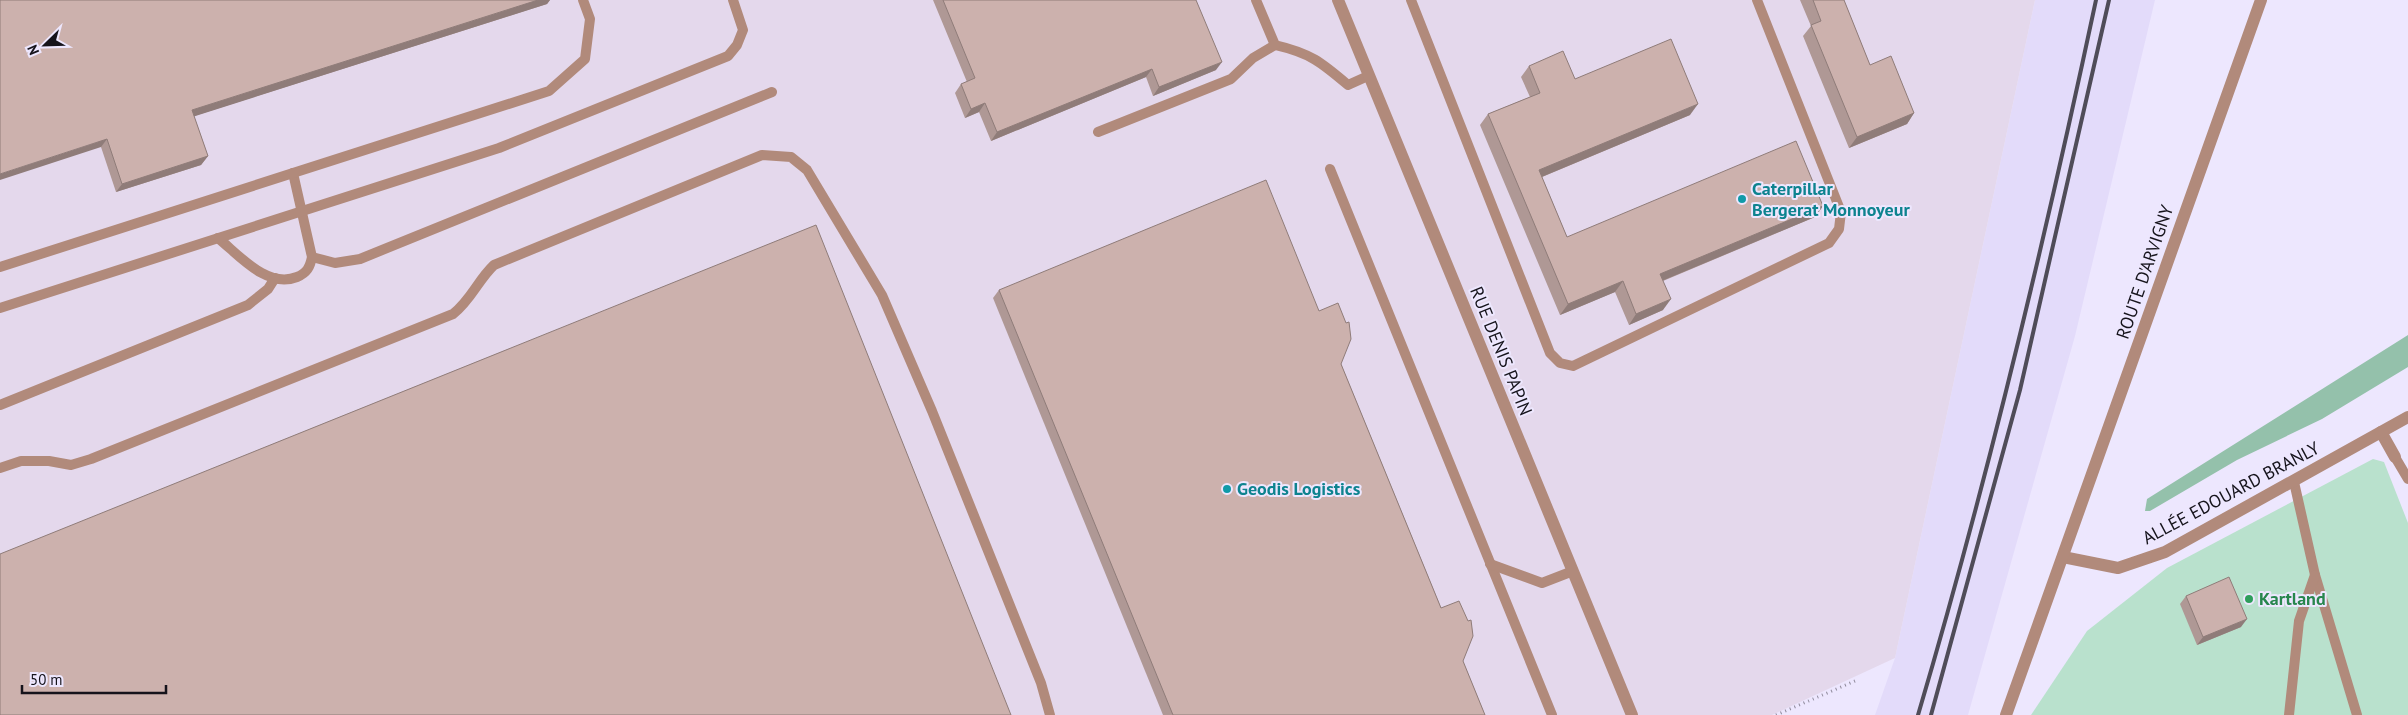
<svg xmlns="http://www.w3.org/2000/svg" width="2408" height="715" font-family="'PT Sans',sans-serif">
<rect width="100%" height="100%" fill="#ede7fe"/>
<polygon fill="#e3dbfa" points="2035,0 2155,0 2075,336 1968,715 1875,715 1895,658"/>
<polygon fill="#e4d8ec" points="0,0 2035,0 1895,658 1772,715 0,715"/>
<polygon fill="#b9e1cd" points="2373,459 2384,462 2408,523 2408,715 2031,715 2087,631 2167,568"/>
<polygon fill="#94c1ab" points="2408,335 2408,367 2322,419 2237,460 2150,511 2145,511 2147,499"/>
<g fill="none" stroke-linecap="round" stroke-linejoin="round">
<polyline stroke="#918c9d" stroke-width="3" stroke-dasharray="1 4" stroke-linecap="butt" points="1776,715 1855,681"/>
<g stroke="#b18a7b" stroke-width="10">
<path d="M1256,0l19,45c35,8 46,17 73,40l20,-9"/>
<polyline points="1411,0 1550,353 1560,363 1573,366 1829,243 1839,229 1841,212 1757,0"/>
<polyline points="1098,132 1231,79 1253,58 1275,45"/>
<polyline points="1330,169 1552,715"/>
<path d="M218,238c21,17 49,51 79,39 10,-4 13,-10 15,-20l-19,-84"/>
<polyline points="312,257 335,263 360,259 772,92"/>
<polyline points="0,267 549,91 585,59 590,19 583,0"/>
<polyline points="0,308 499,148 728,56 737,45 743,30 733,0"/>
<polyline points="0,405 248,305 268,289 275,278"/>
<polyline points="2395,457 2408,479"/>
<path d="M0,468l21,-7h28l22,4 20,-6 362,-145c18,-14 25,-34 41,-49l268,-110 29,2 16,13 75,125 50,116 109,272 9,32"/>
<polyline points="2294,482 2315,575 2357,715"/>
<polyline points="1490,564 1542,583 1573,571"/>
<polyline points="2289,715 2299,621 2315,575"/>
</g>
<g stroke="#b18a7b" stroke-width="12">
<polyline points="1338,0 1632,715"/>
<polyline points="2381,432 2395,457"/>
<polyline points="2063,557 2118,568 2165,552 2408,417"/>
<polyline points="2006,715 2261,0"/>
</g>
<g stroke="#4f4c58" stroke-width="4">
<path d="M1918,715c70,-236 127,-475 178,-715"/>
<polyline points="1931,715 2020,390 2109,0"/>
</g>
</g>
<g fill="#af9895">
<polygon points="0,0 550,0 547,4 194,116 208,156 201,165 116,192 101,147"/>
<polygon points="933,0 1196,0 1216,70 1153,96 1146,77 991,141 979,112 965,118 955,93 961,84 967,82"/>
<polygon points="1800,0 1844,0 1870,65 1914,113 1907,124 1849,148 1803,36 1811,26"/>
<polygon points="1529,66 1690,115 1542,177 1567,237 1823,206 1815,217 1663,281 1663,310 1629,325 1615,292 1560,315 1480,125 1488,114 1530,97 1521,77"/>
<polygon points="999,290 1341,364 1485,715 1163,715 993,298"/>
<polygon points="2186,596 2241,627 2197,645 2180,604"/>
</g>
<g fill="#8f7c79">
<polygon points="538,0 550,0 547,4 186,119 192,110"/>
<polygon points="1222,62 1216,70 1153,96 1159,87"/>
<polygon points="1152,69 1146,77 991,141 997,132"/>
<polygon points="985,103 979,112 965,118 971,109"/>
<polygon points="1698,104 1690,115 1532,181 1539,170"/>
<polygon points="1914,113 1907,124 1849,148 1857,137"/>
<polygon points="107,139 101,147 0,180 0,174"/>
<polygon points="208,156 201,165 116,192 122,184"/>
<polygon points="1823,206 1815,217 1652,285 1660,274"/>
<polygon points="1623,281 1615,292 1560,315 1568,304"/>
<polygon points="1671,299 1663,310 1629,325 1636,314"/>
<polygon points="2247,619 2241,627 2197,645 2203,637"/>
</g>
<g fill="#ccb1ad" stroke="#8f7c79">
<polygon points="0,0 538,0 192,110 208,156 122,184 107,139 0,174"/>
<polygon points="943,0 1196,0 1222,62 1159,87 1152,69 997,132 985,103 971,109 961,84 975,78"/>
<polygon points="1813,0 1844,0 1870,65 1891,56 1914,113 1857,137 1811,25 1821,21"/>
<polygon points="1671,39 1698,104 1539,170 1567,237 1796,141 1823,206 1660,274 1671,299 1636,314 1623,281 1568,304 1488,114 1540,93 1529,66 1563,51 1575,79"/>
<polygon points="1266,180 1319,311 1338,303 1346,323 1349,322 1351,339 1341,364 1441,608 1459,601 1468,621 1471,620 1473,636 1463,661 1485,715 1173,715 999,290"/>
<polygon points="816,225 1011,715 0,715 0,554"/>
<polygon points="2229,577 2247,619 2203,637 2186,596"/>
</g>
<g fill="#0f9aa8" stroke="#ede7fe" stroke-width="2">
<circle cx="1742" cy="199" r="5"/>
<circle cx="1227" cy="489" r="5"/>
</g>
<circle fill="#2e9e5b" stroke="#ede7fe" stroke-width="2" cx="2249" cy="599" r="5"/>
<g text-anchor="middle" stroke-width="4" stroke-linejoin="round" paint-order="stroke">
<g font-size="18" font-weight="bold" fill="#0d838f" stroke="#ede7fe" text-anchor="start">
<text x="1752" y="195">Caterpillar<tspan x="1752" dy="21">Bergerat Monnoyeur</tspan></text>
<text x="1237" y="495">Geodis Logistics</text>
</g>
<g font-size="18" fill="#15131b" stroke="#ede7fe">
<text transform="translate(2145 272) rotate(-71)" y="6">ROUTE D'ARVIGNY</text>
<text transform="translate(1501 351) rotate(68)" y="6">RUE DENIS PAPIN</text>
<text transform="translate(2231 493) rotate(-28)" y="6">ALLÉE EDOUARD BRANLY</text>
</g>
<g font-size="18" font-weight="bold" fill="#27864d" stroke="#ede7fe" text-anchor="start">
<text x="2259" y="605">Kartland</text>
</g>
</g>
<g transform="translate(45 45) rotate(247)" stroke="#ede7fe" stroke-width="4" paint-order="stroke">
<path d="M0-4L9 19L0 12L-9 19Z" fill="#15131b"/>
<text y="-8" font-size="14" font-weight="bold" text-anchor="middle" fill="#15131b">N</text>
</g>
<path d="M22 685v8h144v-8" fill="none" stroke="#15131b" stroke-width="2.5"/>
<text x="30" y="685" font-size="15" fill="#15131b" stroke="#ede7fe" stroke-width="4" paint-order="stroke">50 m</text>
</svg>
